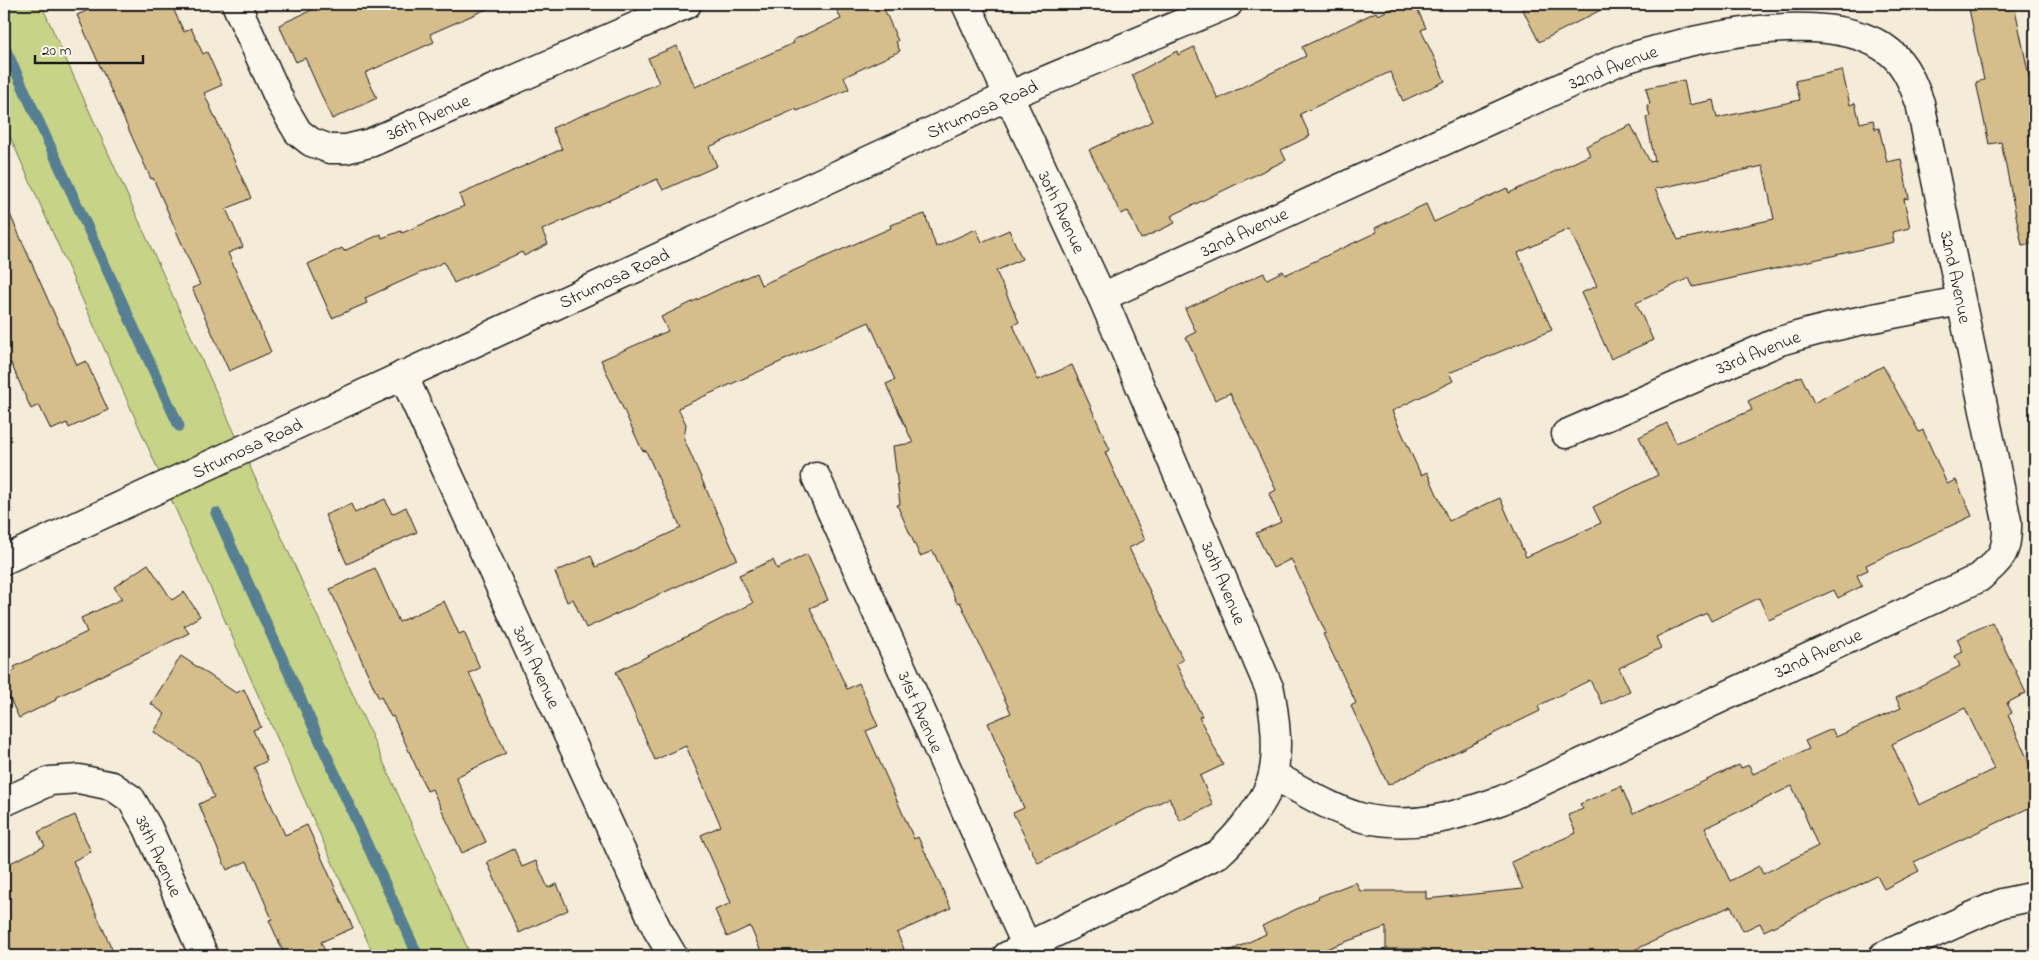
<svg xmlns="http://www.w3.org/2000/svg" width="2039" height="960" font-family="'Indie Flower',sans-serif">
<rect width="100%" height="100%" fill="#f4ebd9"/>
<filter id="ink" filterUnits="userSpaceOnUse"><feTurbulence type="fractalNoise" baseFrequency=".02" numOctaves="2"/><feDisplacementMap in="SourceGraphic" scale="10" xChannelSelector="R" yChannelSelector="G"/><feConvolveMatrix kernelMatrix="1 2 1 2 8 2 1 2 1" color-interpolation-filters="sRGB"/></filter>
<g filter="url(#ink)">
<polygon fill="#c7d387" stroke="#727852" points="4,4 41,4 471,956 374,956 4,123"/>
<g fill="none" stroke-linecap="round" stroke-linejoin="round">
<g stroke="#578091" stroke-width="11">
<polyline points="4,46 179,426"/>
<polyline points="216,513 418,956"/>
</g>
</g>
<g fill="#d6bd8c" stroke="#1c1c1c" fill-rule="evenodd">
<polygon points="102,4 171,4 184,32 191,28 203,54 207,52 222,85 204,93 251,198 226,209 243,247 228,253 271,352 229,371 192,288 200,285 153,178 151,179 77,15"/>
<polygon points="325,4 498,4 430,34 434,42 365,73 377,98 332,119 305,58 296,62 279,25"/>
<polygon points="834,4 882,4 898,41 896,42 900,51 844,77 849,89 810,106 797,111 796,109 709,147 717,166 663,190 657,179 542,230 548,244 524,256 522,252 454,283 444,262 365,298 367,303 332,318 308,264 342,248 344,251 381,234 382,238 401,231 402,233 464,206 459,195 562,149 552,128 659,83 648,58 677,46 695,87 794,43 793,40 841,19"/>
<polygon points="1402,4 1415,4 1426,28 1421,30 1445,81 1403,101 1390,72 1300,114 1310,136 1281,150 1286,160 1171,216 1175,223 1141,239 1128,211 1121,214 1089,150 1153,121 1132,75 1177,51 1178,55 1194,47 1218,99 1306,56 1302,47 1376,12 1378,15"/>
<polygon points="1520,4 1612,4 1539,42"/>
<polygon points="1968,4 2014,4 2035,105 2035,243 2022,245 2001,142 1989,144 1976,82 1984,80"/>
<path d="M1842,70l8,35 5,-2 5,20 13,-3 2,9 4,-1 8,34 14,-3 8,39 -5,1 6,29 -18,4 2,10 -201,45 -4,-9 -53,25 17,37 -42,19 -30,-66 16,-7 -28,-57 -51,24 34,77 -103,43 4,8 -61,30 29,64 6,-3 22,49 51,-23 26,59 75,-34 -8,-16 65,-32 -19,-38 28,-14 9,20 76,-33 -4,-9 53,-25 13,27 69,-37 36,66 4,-2 24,54 9,-4 16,36 -106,49 2,5 -11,5 5,11 -24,12 -4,-8 -65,30 -10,-22 -48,23 -4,-8 -51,24 5,11 -42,20 11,23 -28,13 -12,-24 -52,26 2,5 -152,74 -37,-79 5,-3 -33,-69 3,-1 -35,-74 -18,9 -17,-35 25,-11 -12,-28 7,-4 -46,-97 -15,7 -29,-63 10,-5 -11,-23 79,-36 3,6 16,-8 2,4 92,-43 -2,-4 51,-24 8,18 73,-34 2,5 81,-38 -4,-9 45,-21 19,37 5,-1 -9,-43 4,-2 -3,-11 3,-1 -4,-16 38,-8 5,25 24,-5 4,18 83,-18 -5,-19zM1763,166l11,53 -96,21 -23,-51z"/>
<polygon points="4,201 77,365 86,361 108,410 69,428 67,423 51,430 39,405 31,409 11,363 4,366"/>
<polygon points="925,214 936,247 976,229 982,242 1009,230 1022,259 996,271 1019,322 1013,325 1038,380 1072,365 1110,450 1105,452 1145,540 1129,548 1183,660 1176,664 1202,716 1199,717 1223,765 1200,776 1213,805 1180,821 1169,798 1038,863 1013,813 1024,808 988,723 1011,713 960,602 957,603 933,551 920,556 897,505 900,504 893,446 913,443 886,384 895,380 869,322 678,408 686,424 684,439 737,559 586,628 573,599 567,602 555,572 591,556 596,567 681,528 646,451 642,450 601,360 668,331 661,317 730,284 756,273 761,285 891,228 890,225"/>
<polygon points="385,499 392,514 406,507 417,532 347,564 325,515 351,504 355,513"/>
<polygon points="807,554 828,600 810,608 847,689 859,683 878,726 866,731 914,839 918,837 951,908 897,933 904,949 888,956 763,956 750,926 727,937 715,910 731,903 701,835 721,826 686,746 655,760 616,672 753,603 739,575 773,560 777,569"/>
<polygon points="148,564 172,600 184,592 200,616 184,626 189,633 55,698 56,700 19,718 4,687 4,676 16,670 14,667 87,632 81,618 122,599 114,587"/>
<polygon points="375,568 399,622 444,601 459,634 464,632 480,668 469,673 506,753 456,777 486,842 462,853 432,789 427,791 393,716 391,717 381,697 379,699 330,589"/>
<path d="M1992,622l34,71 -19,10 5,10 -4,2 27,61v29l-121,57 5,9 -35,18 -7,-13 -113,55 -4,-8 -17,8 -12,-25 -110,50h-194v-7h-41v-22l-79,29h-88l47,-22 -4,-8 57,-28 -1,-1 38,-15 4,9h66v8l97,-10 -12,-27 65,-29 -8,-18 15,-6 -3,-5 41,-18 12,28 106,-49 2,3 8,-3 4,9 56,-25 -4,-8 27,-12 4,8 65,-29 -5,-10 64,-32 -5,-10 8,-4 -6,-13zM1965,708l29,61 -75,36 -27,-61zM1792,786l26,60 -55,28 -4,-8 -29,15 -25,-53z"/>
<polygon points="181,656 236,693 244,689 261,727 253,730 267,761 254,767 285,835 307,825 353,928 321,942 327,956 285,956 269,920 272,919 247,861 227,870 218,850 199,804 214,797 199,762 154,732 165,714 151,704"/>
<polygon points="75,815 91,852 73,861 115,956 4,956 4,866 45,846 38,832"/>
<polygon points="514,849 522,867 536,861 548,888 557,884 568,910 519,933 487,862"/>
</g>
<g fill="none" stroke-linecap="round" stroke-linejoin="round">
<g stroke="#1c1c1c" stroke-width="31">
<g id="street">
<polyline points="236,4 281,103 298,132 311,142 330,149 346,149 370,143 687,4"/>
<path d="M966,4l136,293 168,393c5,27 9,57 3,85 -6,26 -35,61 -55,79l-211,102"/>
<path d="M1102,297l519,-237c66,-20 209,-57 269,-8 16,13 23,32 30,51l87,418c1,32 -5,37 -28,57l-477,222c-46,16 -88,30 -139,18 -31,-8 -61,-28 -90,-43"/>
<polyline points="403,375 657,929 673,956"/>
<path d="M1566,434l214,-93c59,-18 120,-28 180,-40"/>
<polyline points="816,477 1027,947"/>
<polyline points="4,560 1008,96 1228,4"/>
<polyline points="4,802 50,781 79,779 112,786 131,799 148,828 204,956"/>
<polyline points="1883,956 2002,903 2035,896"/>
</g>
</g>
<use href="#street" stroke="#fbf7ec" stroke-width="28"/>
</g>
</g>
<g text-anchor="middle" stroke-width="4" stroke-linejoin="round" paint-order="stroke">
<g font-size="18" fill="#1c1c1c" stroke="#fbf7ec">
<text transform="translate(1613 67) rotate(-21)" y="6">32nd Avenue</text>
<text transform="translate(982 109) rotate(-24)" y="6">Strumosa Road</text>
<text transform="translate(428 117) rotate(-24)" y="6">36th Avenue</text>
<text transform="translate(1062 212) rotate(65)" y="6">30th Avenue</text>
<text transform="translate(1244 232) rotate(-25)" y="6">32nd Avenue</text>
<text transform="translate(1956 277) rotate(78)" y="6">32nd Avenue</text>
<text transform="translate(614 278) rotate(-25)" y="6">Strumosa Road</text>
<text transform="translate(1758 352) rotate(-22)" y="6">33rd Avenue</text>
<text transform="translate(247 448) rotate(-25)" y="6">Strumosa Road</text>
<text transform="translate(1224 583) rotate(67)" y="6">30th Avenue</text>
<text transform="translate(1818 653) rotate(-25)" y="6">32nd Avenue</text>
<text transform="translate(537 667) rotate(65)" y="6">30th Avenue</text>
<text transform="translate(921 712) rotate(66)" y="6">31st Avenue</text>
<text transform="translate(159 856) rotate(65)" y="6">38th Avenue</text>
</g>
</g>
<rect width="2039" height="960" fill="none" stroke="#fbf7ec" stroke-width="20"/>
<rect x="10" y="10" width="2019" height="940" fill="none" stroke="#1c1c1c" stroke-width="2" filter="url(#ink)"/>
<path d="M35 55v8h108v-8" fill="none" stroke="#1c1c1c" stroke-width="2.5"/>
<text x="42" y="55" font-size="15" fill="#1c1c1c" stroke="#fbf7ec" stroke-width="4" paint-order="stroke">20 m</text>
</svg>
